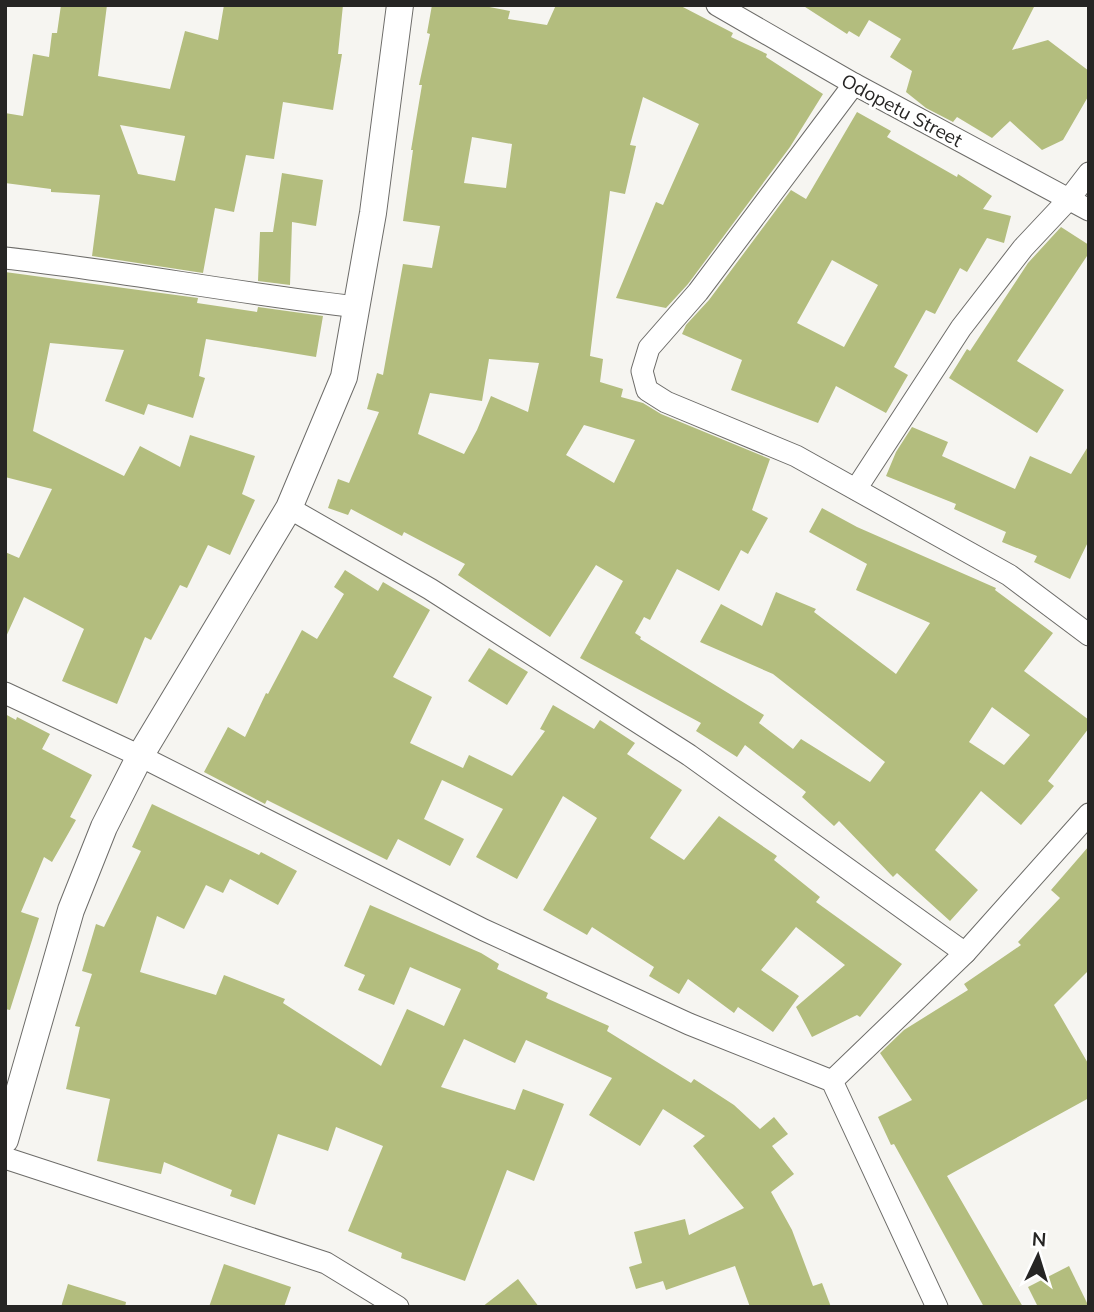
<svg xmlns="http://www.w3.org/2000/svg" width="1094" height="1312" font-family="Mulish,sans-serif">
<rect width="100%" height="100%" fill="#f6f5f1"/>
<g fill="#b3bd7e" fill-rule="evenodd">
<path d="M61,5h46l-9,71 72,13 15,-58 33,9 6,-35h119l-5,49h4l-9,56 -50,-8 -9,57 -28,-4 -12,57 -19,-4 -12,65 -111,-17 8,-61 -49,-3v-3l-46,-6v-70l18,3 10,-62 16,3 3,-24h5zM120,125l65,11 -10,45 -37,-7z"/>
<path d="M432,5h47l31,6 -2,8 39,6 9,-20h123l54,28 -2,4 36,17 -1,3 57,37 -33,53 -102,137 -22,24 -50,-10 40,-96 7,3 36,-81 -56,-27 -13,48 6,1 -11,48 -15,-3 -20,165 13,3 -3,23 23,7 -2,8 22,6 18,11 109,45 -18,51 16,8 -20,36 -7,-4 -22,41 -42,-22 -27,51 -6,-3 -9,16 6,4 -1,2 124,76 -5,8 34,26 8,-10 69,43 15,-20 -112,-88 -73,-32 21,-38 41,22 14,-34 40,17 -2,3 82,62 34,-51 -74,-33 11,-26 -58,-32 13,-24 35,19 139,61 -1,2 58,43 -29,38 65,49v8l-41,53 6,5 -33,39 -40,-34 -46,59 43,40 -28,31 -53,-48 -4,4 -54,-56 -5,5 -32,-29 4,-5 -61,-47 -8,12 -41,-26 5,-8 -121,-65 43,-77 -27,-16 -46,72 -92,-62 7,-11 -61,-32 -2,4 -51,-27 -3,6 -20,-7 10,-29 11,4 30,-71 -12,-3 10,-36 6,2 20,-111 29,4 8,-42 -37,-5 10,-71h-2l11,-65h-3l11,-51 -3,-1zM472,137l40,7 -6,44 -42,-5zM489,359l50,4 -11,49 -37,-16 -14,34 -13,24 -46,-20 12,-41 52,8zM584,425l51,15 -21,43 -48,-28zM992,707l38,28 -26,30 -35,-23z"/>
<polygon points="802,5 1035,5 1012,50 1048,40 1089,71 1089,95 1063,140 1042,150 1010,121 992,138 957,117 953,122 926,108 906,92 912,71 890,57 901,39 869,20 859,37 849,31 847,34"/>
<path d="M857,112l34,19 -4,6 70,40 1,-3 34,22 -9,13 28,7 -7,27 -17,-5 -20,34 -7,-4 -25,46 -9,-4 -32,57 14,8 -22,38 -50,-27 -18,37 -87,-33 11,-30 -60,-26 4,-9 23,-25 82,-110 15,9zM832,260l46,25 -34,62 -47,-24z"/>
<polygon points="282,173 323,180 316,226 292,222 290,285 258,281 260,232 273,232"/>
<polygon points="1061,227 1089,245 1089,253 1017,361 1064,390 1037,433 949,378 967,349 970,351 1028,263"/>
<polygon points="5,272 198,298 197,303 257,312 258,307 323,316 316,357 206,339 199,376 205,378 193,418 148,404 144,415 105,401 124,350 50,343 33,431 124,476 140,446 180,467 190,435 255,456 242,494 255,500 230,555 208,545 187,588 180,585 151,640 145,637 117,704 62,681 84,629 24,597 5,639 5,552 19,558 52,489 5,477"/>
<polygon points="912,427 948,442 942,456 1015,489 1030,456 1071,474 1089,445 1089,540 1070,579 1034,562 1037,556 1002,542 1006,532 954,509 956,504 886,476 896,452"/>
<polygon points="345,570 378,591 383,582 430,610 393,677 432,697 410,743 463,768 469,755 512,776 545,731 540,729 553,705 594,729 600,720 635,743 627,754 682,790 650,838 684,860 719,816 777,856 774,860 820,897 816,902 902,964 860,1017 857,1015 812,1037 796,1007 845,965 796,927 761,970 799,996 773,1032 738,1007 734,1013 688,979 679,994 649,976 654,967 592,927 587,935 543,910 597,818 563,796 517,879 476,857 503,809 442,780 424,819 464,839 450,866 398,839 387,860 267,800 265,804 204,772 228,727 245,737 266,693 268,694 302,630 317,639 344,594 334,587"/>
<polygon points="489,648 528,672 507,705 468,681"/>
<polygon points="5,714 16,720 17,717 50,734 42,749 92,775 70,817 76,820 52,862 44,857 21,912 39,918 10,1010 5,1009"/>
<polygon points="152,804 259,855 261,852 297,871 278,905 230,879 223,893 206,885 184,929 157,916 140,972 216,995 224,975 285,999 283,1003 381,1066 407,1009 444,1026 461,989 410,967 394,1005 358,990 365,975 344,966 370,905 481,953 499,964 497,969 548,993 546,998 609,1026 607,1031 691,1083 694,1079 734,1105 760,1129 774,1117 788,1134 772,1146 794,1174 771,1192 792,1230 813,1286 822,1283 831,1307 750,1307 735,1266 666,1290 663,1281 636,1289 629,1267 642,1263 634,1232 685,1219 689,1235 744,1208 693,1146 705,1136 663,1109 640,1146 589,1115 612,1078 526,1040 515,1063 464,1039 441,1087 515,1110 523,1089 564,1104 534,1181 507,1170 465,1281 401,1258 402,1253 348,1231 383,1146 336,1127 328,1151 278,1134 255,1205 230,1196 232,1190 164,1162 161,1174 97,1161 110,1099 66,1089 80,1027 75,1026 92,974 82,971 96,924 104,927 141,851 132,847"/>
<polygon points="1089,846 1089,970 1054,1005 1089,1065 1089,1098 947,1176 1023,1307 984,1307 894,1144 891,1145 878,1117 912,1100 880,1053 904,1030 968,990 964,984 1021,945 1018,942 1060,898 1051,890"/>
<polygon points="224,1264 291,1287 284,1307 209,1307"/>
<polygon points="1069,1266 1089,1307 1038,1307 1028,1287"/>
<polygon points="518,1279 539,1307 482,1307"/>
<polygon points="68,1284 126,1302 125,1307 61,1307"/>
</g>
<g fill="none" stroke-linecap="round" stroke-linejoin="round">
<g stroke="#6d6c69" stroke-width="23">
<g id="minor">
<polyline points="717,5 854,84 1089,210"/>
<polyline points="854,84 698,292 649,348 642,371 647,390 666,402 796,456 1009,575 1089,635"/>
<path d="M5,258c118,13 235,36 353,49"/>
<polyline points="856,489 961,328 1023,248 1069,199 1089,173"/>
<polyline points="289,508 430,589 689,755 965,953"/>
<polyline points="5,693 140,756 484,930 689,1024 832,1081 937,1307"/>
<polyline points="832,1081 965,953 1089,814"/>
<polyline points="5,1158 326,1263 398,1307"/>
</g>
</g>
<g stroke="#6d6c69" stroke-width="28">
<polyline id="tertiary" points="5,1140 71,910 104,827 140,756 289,508 344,377 373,213 400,5"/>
</g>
<use href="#minor" stroke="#fff" stroke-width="21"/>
<use href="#tertiary" stroke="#fff" stroke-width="26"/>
</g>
<g text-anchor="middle" stroke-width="6" stroke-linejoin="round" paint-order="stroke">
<g font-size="19" fill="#262524" stroke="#fff">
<text transform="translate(902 110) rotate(28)" y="7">Odopetu Street</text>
</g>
</g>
<rect width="1094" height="1312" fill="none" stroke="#262524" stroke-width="14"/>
<g transform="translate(1038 1256) rotate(4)" stroke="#ffffff" stroke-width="5" paint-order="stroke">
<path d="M0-5L12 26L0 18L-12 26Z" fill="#262524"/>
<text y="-10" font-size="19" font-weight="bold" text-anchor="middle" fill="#262524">N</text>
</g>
</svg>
